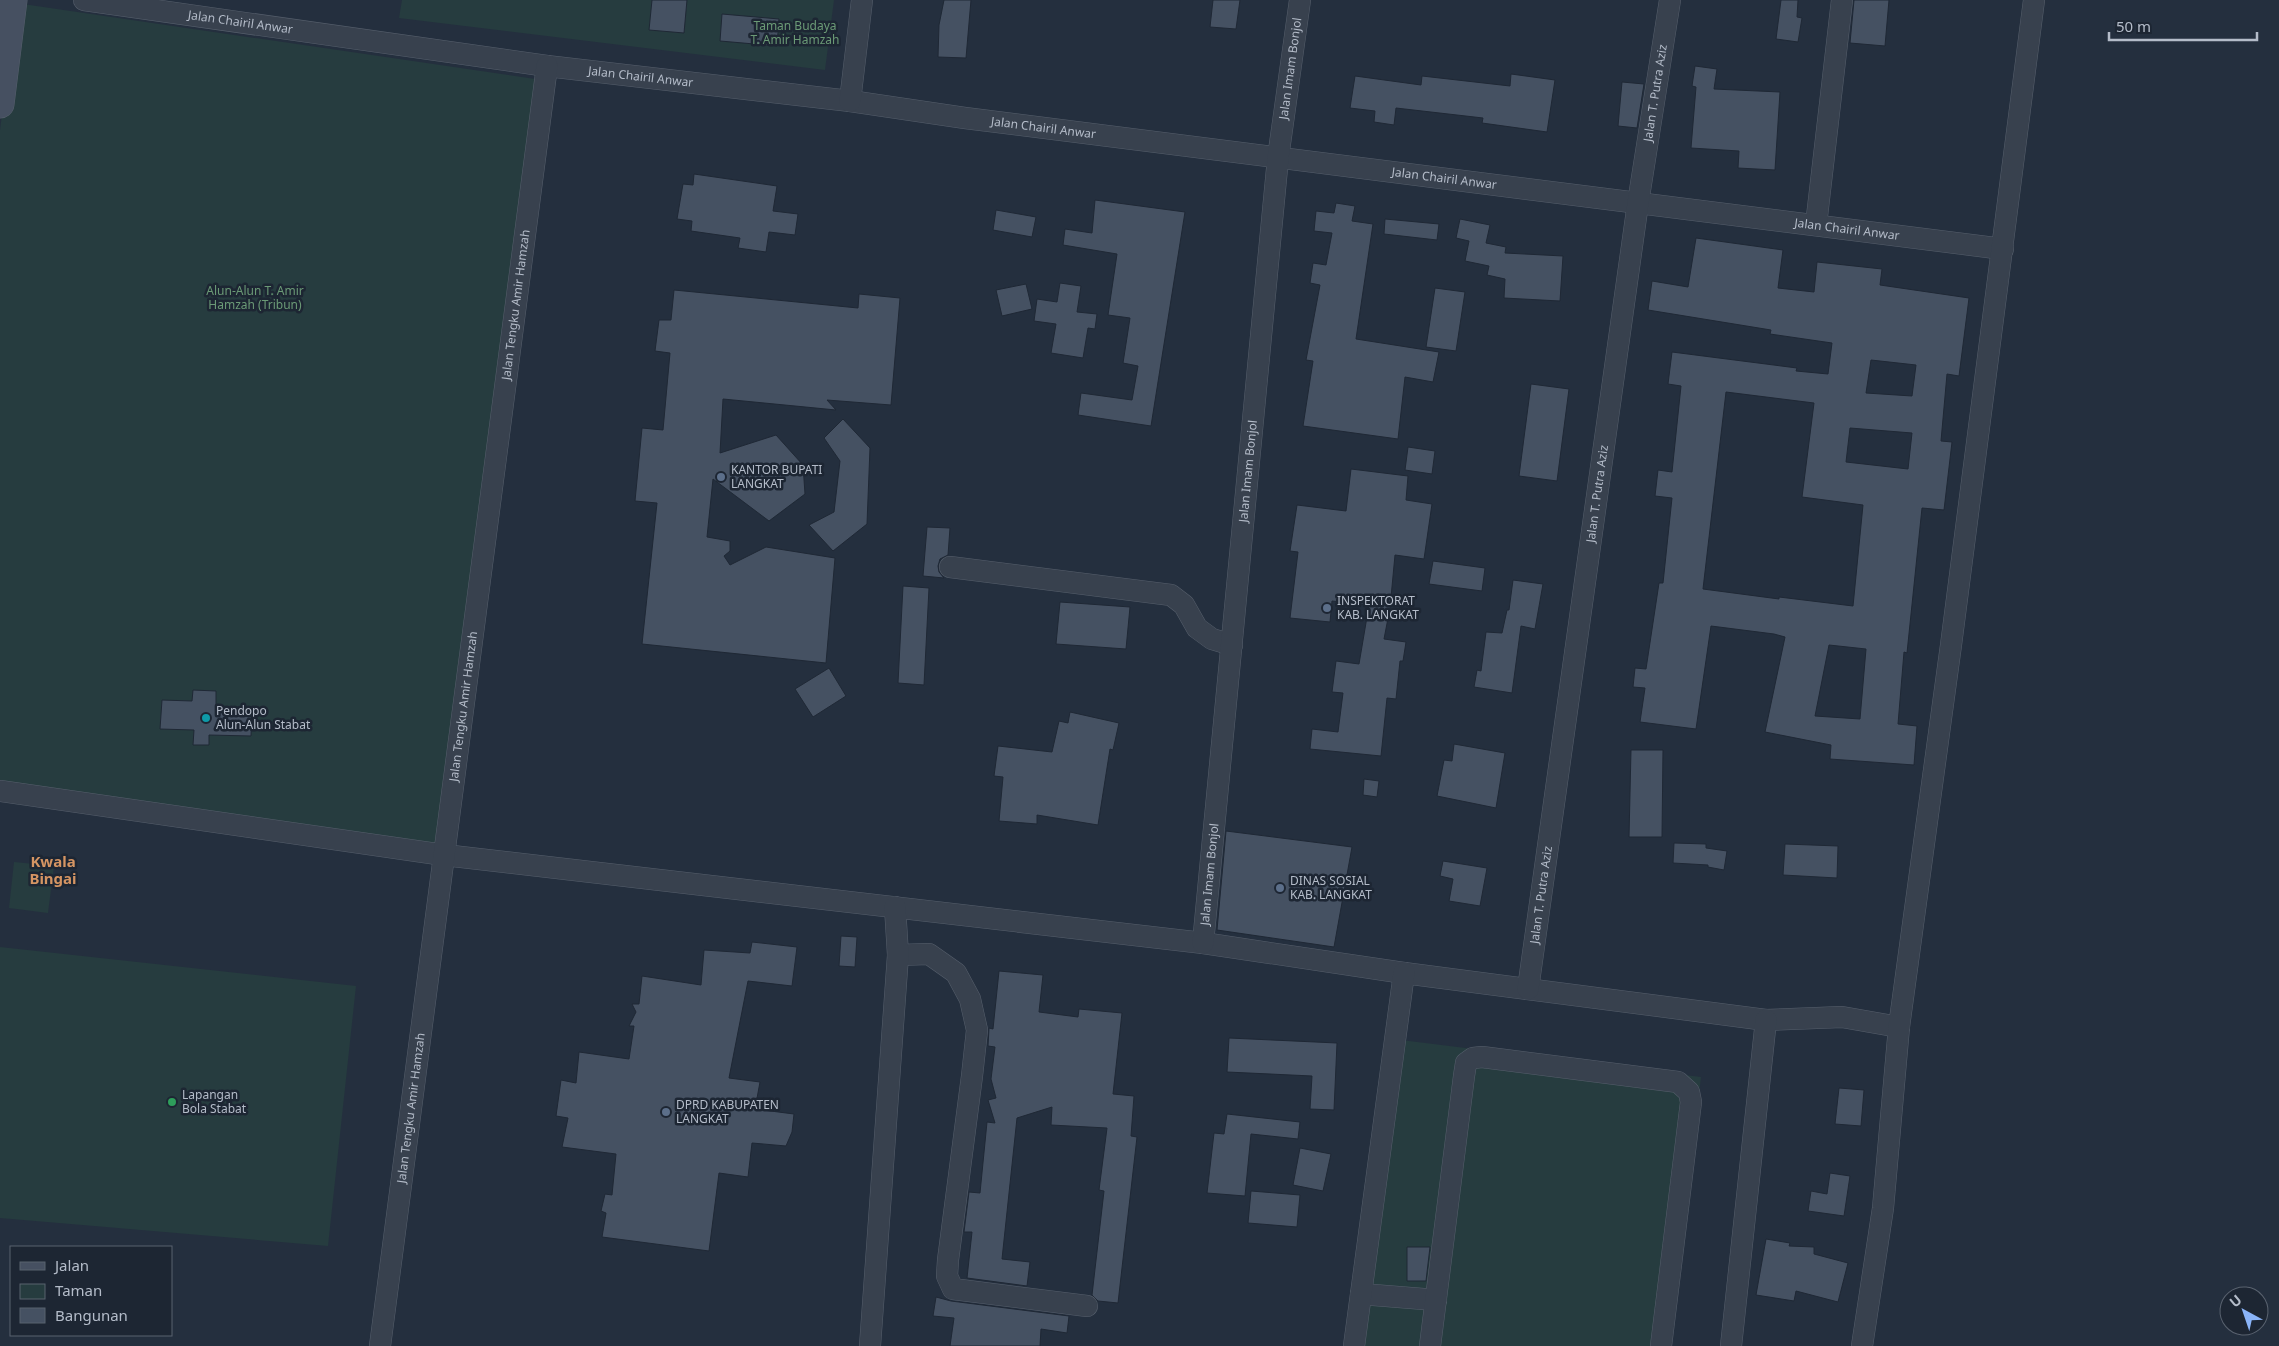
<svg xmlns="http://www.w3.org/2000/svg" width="2279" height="1346" font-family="'Noto Sans',sans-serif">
<rect width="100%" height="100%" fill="#242f3e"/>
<g fill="#263c3f">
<polygon points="402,0 834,0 825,70 399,18"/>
<polygon points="16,3 542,80 440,849 0,787 0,130"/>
<polygon points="14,862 54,866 48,913 9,908"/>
<polygon points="0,947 356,986 328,1246 0,1218"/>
<polygon points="1401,1040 1701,1077 1669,1346 1361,1346"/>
</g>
<g fill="#455162" stroke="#1f2835" fill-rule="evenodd">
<polygon points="652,0 687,0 684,33 649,30"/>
<polygon points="944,0 971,0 966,58 938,57 939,25"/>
<polygon points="1213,0 1240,0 1236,29 1210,27"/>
<polygon points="1781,0 1798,0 1797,17 1802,18 1798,42 1776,39"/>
<polygon points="1854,0 1889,0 1885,46 1850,43"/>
<polygon points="722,14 779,19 777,46 720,41"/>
<polygon points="1695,66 1717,69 1714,89 1780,92 1775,170 1738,168 1739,151 1691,148 1696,87 1692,86"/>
<polygon points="1511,74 1555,80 1547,132 1482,123 1483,118 1396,108 1394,125 1374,122 1375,111 1350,108 1355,76 1421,85 1422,76 1510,86"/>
<polygon points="1622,82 1644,84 1637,128 1618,126"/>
<polygon points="694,174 777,186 773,211 798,214 795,235 769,232 766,252 738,248 740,238 691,231 692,221 677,219 683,184 693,185"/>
<polygon points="1095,200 1185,212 1151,426 1078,415 1081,393 1132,400 1138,366 1123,363 1130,318 1108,315 1117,254 1063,245 1065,229 1092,233"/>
<polygon points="1336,203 1355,206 1352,221 1373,224 1356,339 1439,352 1433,382 1405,377 1398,439 1303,426 1313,361 1306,360 1320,285 1310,283 1313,263 1326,265 1332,233 1314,231 1316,211 1334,213"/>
<polygon points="996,210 1036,217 1032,237 993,230"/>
<polygon points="1385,219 1439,224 1437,240 1384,234"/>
<polygon points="1460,219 1490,225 1486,243 1506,247 1505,253 1563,256 1560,301 1504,298 1505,279 1487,275 1489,266 1465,261 1469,241 1456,238"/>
<path d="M1696,238l87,12 -5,38 36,4 3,-30 65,7 -2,16 89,13 -10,78 -12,-2 -6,67 11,1 -8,68 -22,-2 -15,145 -3,-1 -6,72 19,2 -3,39 -84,-6 1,-14 -66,-13 20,-95 -11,-3 -63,-8 -15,103 -56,-7 5,-34 -12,-1 2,-19 11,1 13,-86h4l9,-85 -17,-2 3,-26 14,2 9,-86 -13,-2 4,-32 125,16 -1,3 32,3 4,-31 -62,-9 1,-4 -123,-20 4,-29 36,6zM1871,360l45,5 -4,31 -46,-3zM1726,392l88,11 -12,94 61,8 -10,101 -74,-9v2l-76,-10zM1850,428l62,5 -4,36 -62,-7zM1829,645l37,4 -6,70 -45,-3z"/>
<polygon points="1060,283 1081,286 1077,312 1097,314 1095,329 1088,328 1083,358 1051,353 1056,324 1034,321 1037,299 1057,302"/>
<polygon points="1026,284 1032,309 1002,316 996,290"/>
<polygon points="1435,288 1465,292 1456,351 1426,347"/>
<polygon points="674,290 858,308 859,294 900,298 891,405 827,400 836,410 723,399 720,453 776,435 803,465 805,494 769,521 713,479 707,537 730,541 730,551 724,556 730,565 766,547 835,558 826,663 642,644 657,503 635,501 642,428 663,430 670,353 655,351 659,320 671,320"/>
<polygon points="1531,384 1569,389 1557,481 1519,476"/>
<polygon points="843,419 870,448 867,524 833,551 809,525 834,512 840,461 824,438"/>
<polygon points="1408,447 1435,451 1432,474 1405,470"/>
<polygon points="1351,469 1408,476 1406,500 1432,504 1424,559 1395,555 1390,608 1384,639 1406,642 1403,661 1400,661 1396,699 1387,698 1381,756 1310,749 1312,729 1338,732 1343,693 1332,692 1336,661 1359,664 1369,605 1332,601 1330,622 1290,618 1298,552 1290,551 1297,505 1346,511"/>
<polygon points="927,527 950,528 948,555 940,559 938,566 939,572 944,578 923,576"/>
<polygon points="1433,561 1485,568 1482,591 1429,584"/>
<polygon points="1513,580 1543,584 1535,629 1521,626 1512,693 1474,687 1477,670 1481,671 1486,632 1502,633 1507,610 1509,610"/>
<polygon points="903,586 929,588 924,685 898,683"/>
<polygon points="1060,602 1130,607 1126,649 1056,644"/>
<polygon points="829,668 846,696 813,717 795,689"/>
<polygon points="193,690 216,691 216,706 252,708 251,736 209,735 209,745 193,745 194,730 160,729 162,700 192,701"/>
<polygon points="1070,712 1119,723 1113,750 1110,749 1098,825 1037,815 1037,824 999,821 1003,777 994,776 998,746 1052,752 1059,721 1068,723"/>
<polygon points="1454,744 1505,753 1496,808 1437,796 1444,760 1452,761"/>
<polygon points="1631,750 1663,750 1662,837 1629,837"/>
<polygon points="1364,779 1379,781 1377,797 1363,795"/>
<polygon points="1226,831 1352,847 1334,947 1217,930"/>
<polygon points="1674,843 1706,844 1706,848 1727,851 1724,870 1708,867 1708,865 1673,863"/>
<polygon points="1785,844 1838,846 1837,878 1783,875"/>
<polygon points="1443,861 1487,868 1480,906 1449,901 1453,879 1440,876"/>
<polygon points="841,936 857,937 855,967 839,966"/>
<polygon points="752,942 797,947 792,986 748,981 729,1078 760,1082 755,1109 794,1114 792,1132 786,1146 752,1143 748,1177 719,1173 709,1251 602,1237 606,1213 601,1211 605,1194 612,1195 616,1154 562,1147 568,1118 556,1116 561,1080 576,1083 579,1052 629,1059 634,1026 629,1026 636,1012 632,1004 639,1004 642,976 701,985 704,950 750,953"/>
<polygon points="999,971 1043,975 1039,1012 1078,1017 1079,1009 1122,1013 1113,1094 1134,1096 1131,1136 1137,1137 1118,1303 1098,1301 1092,1295 1104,1191 1099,1190 1107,1128 1051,1125 1052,1107 1017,1118 1002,1259 1030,1262 1027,1286 967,1278 972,1232 964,1232 969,1192 980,1193 987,1122 995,1123 988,1100 996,1098 991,1079 995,1047 988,1046 989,1028 993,1029"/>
<polygon points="1229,1038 1337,1043 1334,1110 1310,1109 1312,1076 1227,1072"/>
<polygon points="1839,1088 1864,1090 1861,1126 1835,1124"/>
<polygon points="1227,1114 1300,1122 1298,1139 1251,1134 1245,1196 1207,1193 1214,1133 1224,1134"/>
<polygon points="1300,1148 1331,1154 1323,1191 1293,1185"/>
<polygon points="1830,1173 1850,1176 1844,1216 1808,1211 1811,1191 1827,1194"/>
<polygon points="1251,1191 1300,1195 1297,1227 1248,1223"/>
<polygon points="1766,1239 1790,1243 1789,1246 1814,1247 1814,1254 1848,1263 1838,1302 1796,1291 1794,1301 1756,1295"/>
<polygon points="1407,1247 1430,1247 1426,1281 1407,1281"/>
<polygon points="936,1297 951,1301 1069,1316 1067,1333 1041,1329 1040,1346 950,1346 954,1318 933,1316"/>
</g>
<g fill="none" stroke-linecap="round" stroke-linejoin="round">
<g stroke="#565f6c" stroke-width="22">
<g id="street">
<path id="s1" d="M84,0l463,66 303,35 115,17 1038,131"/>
<polyline points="850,101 862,0"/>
<polyline points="1816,225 1842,0"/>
<polyline points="950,567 1171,595 1184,605 1197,628 1212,639 1232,645"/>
<polyline points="0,791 444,855 1203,943 1404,973 1766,1020 1842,1017 1899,1027"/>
<path id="s2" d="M1203,943l75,-785 22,-158"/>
<polyline points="898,955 929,954 956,973 970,999 977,1030 972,1076 948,1260 947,1276 953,1289 1087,1306"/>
<path id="s3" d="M1528,989l110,-786 32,-203"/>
<polyline points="1361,1294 1436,1300"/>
<path id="s4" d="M380,1346l167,-1280"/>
<polyline points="870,1346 898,955 895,907"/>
<polyline points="1354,1346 1404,973"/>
<polyline points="1430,1346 1464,1076 1466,1063 1473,1058 1482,1057 1678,1082 1689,1092 1691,1102 1661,1346"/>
<polyline points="1731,1346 1766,1020"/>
<polyline points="1862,1346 1883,1208 1899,1027 1951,645 2034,0"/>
</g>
</g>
<g stroke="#565f6c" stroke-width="29">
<polyline id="secondary" points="0,104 13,0"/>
</g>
<use href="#street" stroke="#38414e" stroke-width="21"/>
<use href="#secondary" stroke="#465061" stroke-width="28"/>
</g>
<g fill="#5c6f8a" stroke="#1d2633" stroke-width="2">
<circle cx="721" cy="477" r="5"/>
<circle cx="1327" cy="608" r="5"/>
<circle cx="1280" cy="888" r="5"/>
<circle cx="666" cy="1112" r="5"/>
</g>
<circle fill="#0f9aa8" stroke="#1d2633" stroke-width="2" cx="206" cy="718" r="5"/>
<circle fill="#2e9e5b" stroke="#1d2633" stroke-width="2" cx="172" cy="1102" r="5"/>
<g text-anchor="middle" stroke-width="5" stroke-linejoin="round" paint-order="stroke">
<g font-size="12" fill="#b4bcc9" stroke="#1d2633">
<text dy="4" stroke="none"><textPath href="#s1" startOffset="158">Jalan Chairil Anwar</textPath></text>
<text dy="4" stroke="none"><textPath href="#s2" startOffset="879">Jalan Imam Bonjol</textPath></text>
<text dy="4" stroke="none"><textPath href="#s1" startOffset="562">Jalan Chairil Anwar</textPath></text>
<text dy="4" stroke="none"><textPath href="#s3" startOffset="905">Jalan T. Putra Aziz</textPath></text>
<text dy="4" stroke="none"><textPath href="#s1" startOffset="968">Jalan Chairil Anwar</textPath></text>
<text dy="4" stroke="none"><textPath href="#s1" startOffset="1372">Jalan Chairil Anwar</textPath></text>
<text dy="4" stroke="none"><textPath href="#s1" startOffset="1778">Jalan Chairil Anwar</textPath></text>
<text dy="4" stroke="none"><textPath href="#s4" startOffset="1050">Jalan Tengku Amir Hamzah</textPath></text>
<text dy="4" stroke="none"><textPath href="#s2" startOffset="474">Jalan Imam Bonjol</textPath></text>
<text dy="4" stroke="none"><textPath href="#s3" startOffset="500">Jalan T. Putra Aziz</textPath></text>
<text dy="4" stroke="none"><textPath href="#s4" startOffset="645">Jalan Tengku Amir Hamzah</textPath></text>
<text dy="4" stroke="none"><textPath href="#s2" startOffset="69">Jalan Imam Bonjol</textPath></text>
<text dy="4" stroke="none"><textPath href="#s3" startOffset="95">Jalan T. Putra Aziz</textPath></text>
<text dy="4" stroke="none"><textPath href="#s4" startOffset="240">Jalan Tengku Amir Hamzah</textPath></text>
</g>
<g font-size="12" fill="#6b9a76" stroke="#1d2633">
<text x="795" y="30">Taman Budaya<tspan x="795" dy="14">T. Amir Hamzah</tspan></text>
<text x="255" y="295">Alun-Alun T. Amir<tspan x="255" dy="14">Hamzah (Tribun)</tspan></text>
</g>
<g font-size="12" fill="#b4bcc9" stroke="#1d2633" text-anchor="start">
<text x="731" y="474">KANTOR BUPATI<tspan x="731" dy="14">LANGKAT</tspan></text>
<text x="1337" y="605">INSPEKTORAT<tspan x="1337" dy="14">KAB. LANGKAT</tspan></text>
<text x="216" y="715">Pendopo<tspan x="216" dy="14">Alun-Alun Stabat</tspan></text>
<text x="1290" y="885">DINAS SOSIAL<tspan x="1290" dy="14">KAB. LANGKAT</tspan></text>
<text x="182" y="1099">Lapangan<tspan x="182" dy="14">Bola Stabat</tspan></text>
<text x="676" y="1109">DPRD KABUPATEN<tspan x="676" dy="14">LANGKAT</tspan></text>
</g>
<g font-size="15" font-weight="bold" fill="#d59563" stroke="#1d2633">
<text x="53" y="867">Kwala<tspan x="53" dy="17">Bingai</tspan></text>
</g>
</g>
<rect x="10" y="1246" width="162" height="90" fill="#1d2633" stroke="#59626f"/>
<rect x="20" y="1262" width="25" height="8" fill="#465061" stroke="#59626f"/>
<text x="55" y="1271" font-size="15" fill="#b4bcc9">Jalan</text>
<rect x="20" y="1284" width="25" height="15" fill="#263c3f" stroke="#59626f"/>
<text x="55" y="1296" font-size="15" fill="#b4bcc9">Taman</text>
<rect x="20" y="1308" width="25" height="15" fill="#455162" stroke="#59626f"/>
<text x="55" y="1321" font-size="15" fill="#b4bcc9">Bangunan</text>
<g transform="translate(2244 1311) rotate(320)"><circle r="24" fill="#1d2633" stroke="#59626f"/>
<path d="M0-4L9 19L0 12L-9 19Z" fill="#8ab4f8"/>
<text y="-8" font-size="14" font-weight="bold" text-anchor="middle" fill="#b4bcc9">U</text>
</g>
<path d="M2109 32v8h148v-8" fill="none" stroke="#b4bcc9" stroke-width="2.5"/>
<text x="2116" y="32" font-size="15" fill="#b4bcc9" stroke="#1d2633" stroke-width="4" paint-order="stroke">50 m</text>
</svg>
